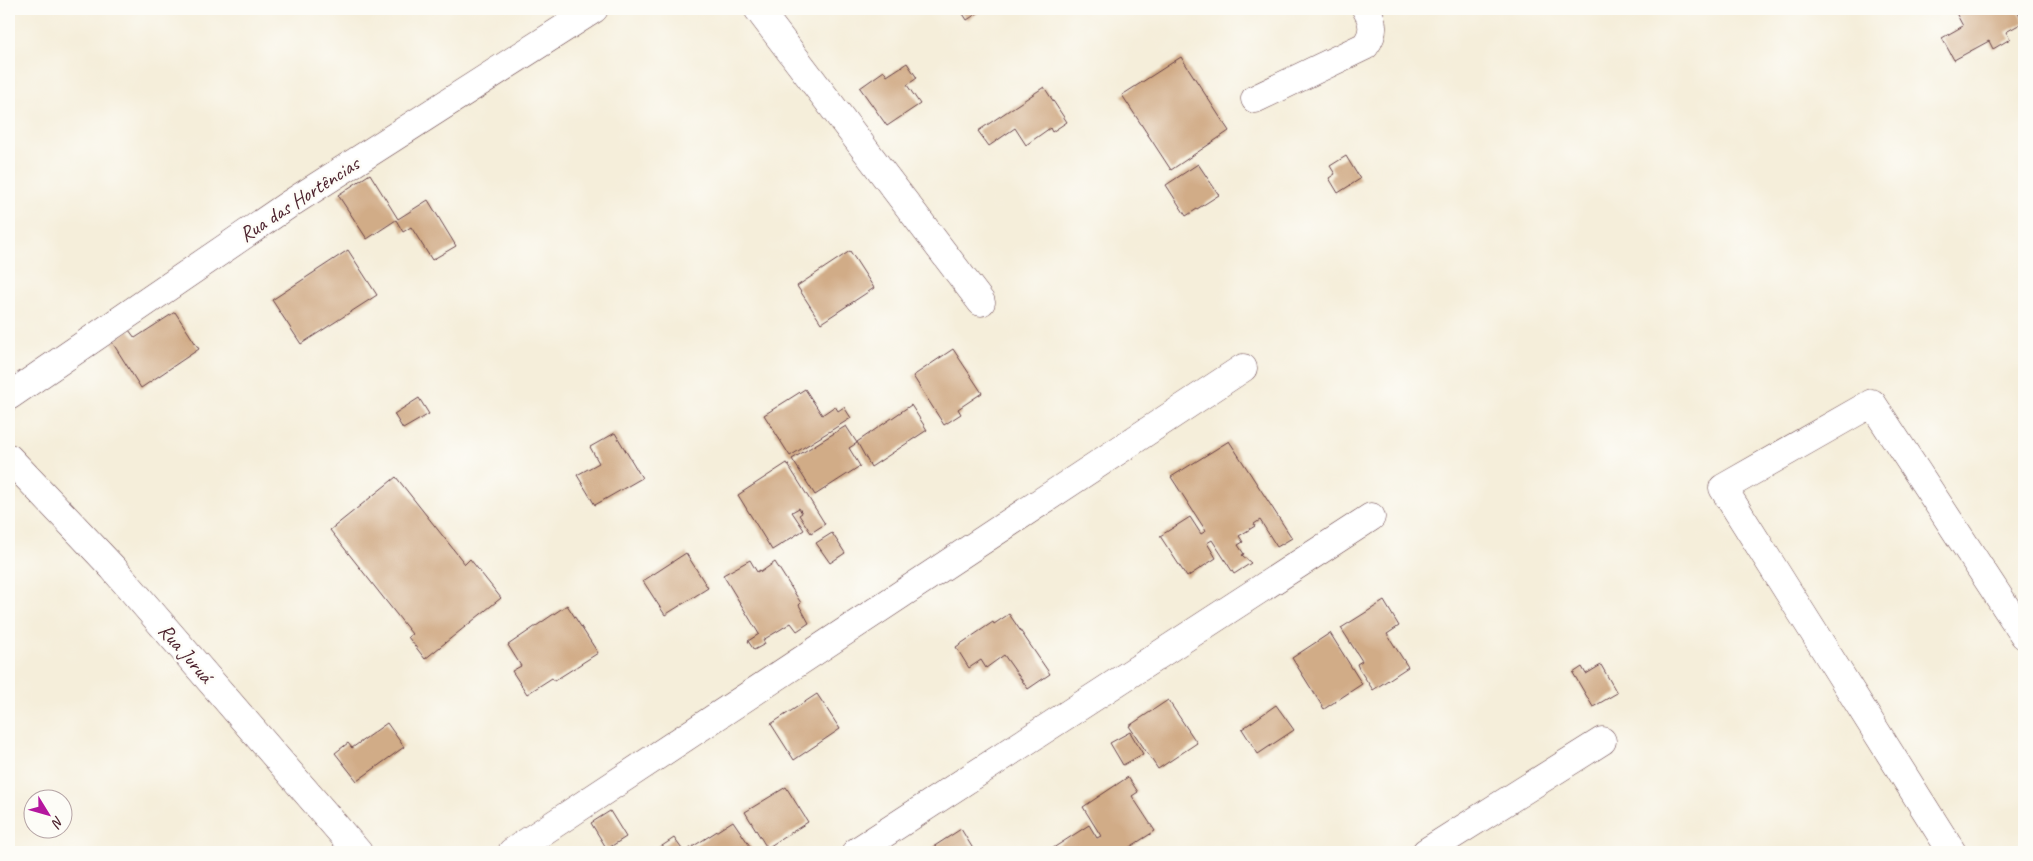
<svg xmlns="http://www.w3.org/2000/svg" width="2033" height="861" font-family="Caveat,sans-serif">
<rect width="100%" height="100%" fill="#fdfcf7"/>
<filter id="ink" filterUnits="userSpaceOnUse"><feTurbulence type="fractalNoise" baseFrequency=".02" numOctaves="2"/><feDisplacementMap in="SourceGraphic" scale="10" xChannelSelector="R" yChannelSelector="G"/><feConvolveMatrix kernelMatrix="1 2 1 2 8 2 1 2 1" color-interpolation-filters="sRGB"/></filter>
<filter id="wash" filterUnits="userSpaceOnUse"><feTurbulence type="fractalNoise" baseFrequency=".0096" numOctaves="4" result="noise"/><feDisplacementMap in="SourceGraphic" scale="20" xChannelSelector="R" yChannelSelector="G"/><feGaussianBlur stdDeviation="1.12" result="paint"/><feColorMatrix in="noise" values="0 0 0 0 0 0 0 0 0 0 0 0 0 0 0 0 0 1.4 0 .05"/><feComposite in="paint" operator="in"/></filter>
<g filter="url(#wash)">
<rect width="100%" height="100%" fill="#f5eeda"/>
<g id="blocks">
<g fill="#d1ac87">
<polygon points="960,9 984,9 967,20"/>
<polygon points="1962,9 2016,9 2024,22 2006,32 2010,39 1993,49 1989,41 1954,60 1942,38 1963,26 1956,13"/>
<polygon points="1181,57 1229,131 1171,170 1122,95"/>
<polygon points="907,63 917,78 907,85 920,104 887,126 860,88 884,71 887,76"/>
<polygon points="1044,87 1067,122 1052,132 1050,128 1026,145 1015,128 989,146 978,131"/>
<polygon points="1346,156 1360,179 1338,193 1329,178 1335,174 1330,166"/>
<polygon points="1198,164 1219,195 1186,216 1166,185"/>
<polygon points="370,174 398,219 428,200 456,246 432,260 411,227 403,232 396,220 367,239 338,195"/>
<polygon points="348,250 377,295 301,344 272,300"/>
<polygon points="850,251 874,288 821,323 797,286"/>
<polygon points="175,312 199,349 141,388 112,342 129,330 135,338"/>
<polygon points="953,349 982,393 958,409 961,414 944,425 913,376"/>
<polygon points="805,389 822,415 835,406 838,411 844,407 851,418 790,456 764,415"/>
<polygon points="419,398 429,414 403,429 394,414"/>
<polygon points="911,405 927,430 871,467 857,442"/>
<polygon points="846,426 857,443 849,448 860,466 815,495 792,459"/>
<polygon points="615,433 642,478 595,505 577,475 599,463 590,447"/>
<polygon points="1229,441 1292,538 1277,547 1260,520 1254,524 1255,526 1239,536 1243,542 1238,545 1244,554 1242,555 1251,563 1234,574 1212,540 1207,543 1216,558 1187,577 1160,536 1190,517 1201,534 1206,531 1171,477"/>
<polygon points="787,463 825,524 811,533 799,515 802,513 799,508 792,512 804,530 772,550 738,495"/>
<polygon points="396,477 465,564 470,559 501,598 425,659 408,637 412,634 330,530"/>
<polygon points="832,533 845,553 830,563 816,543"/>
<polygon points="686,553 708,588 665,615 643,581"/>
<polygon points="750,560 757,572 760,570 761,572 775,562 801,603 799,605 809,623 797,631 791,623 763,640 765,644 754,650 748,641 759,634 723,575"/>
<polygon points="1384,601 1399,626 1387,634 1408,667 1373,690 1359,669 1357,664 1362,661 1341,628"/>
<polygon points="567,605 598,653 554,681 552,678 527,694 512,671 521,666 508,645"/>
<polygon points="1009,614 1050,674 1028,689 1004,655 986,668 981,660 969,668 956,647 993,622 994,624"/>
<polygon points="1330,633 1362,684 1324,709 1292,658"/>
<polygon points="1601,665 1617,693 1593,707 1573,673 1582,667 1586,674"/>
<polygon points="817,694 840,729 794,760 771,724"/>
<polygon points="1168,700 1197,743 1158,769 1129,726"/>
<polygon points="1276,705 1294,730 1258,754 1242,729"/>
<polygon points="387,723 404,747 357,781 335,753 348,743 352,748"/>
<polygon points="1130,732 1143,754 1123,765 1110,743"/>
<polygon points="1128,777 1138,792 1132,796 1155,831 1122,852 1047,852 1089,825 1097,838 1101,836 1083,807"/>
<polygon points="786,787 808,822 767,848 745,812"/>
<polygon points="610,811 626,837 607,849 591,823"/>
<polygon points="733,821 754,852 691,852 689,849"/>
<polygon points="961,829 975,852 936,852 933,847"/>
<polygon points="674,838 684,852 651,852 662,846"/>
</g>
</g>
</g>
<g filter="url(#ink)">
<use href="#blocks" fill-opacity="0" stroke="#643e45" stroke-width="1"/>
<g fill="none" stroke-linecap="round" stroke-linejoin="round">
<g stroke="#643e45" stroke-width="29">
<g id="minor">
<polyline points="758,9 981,302"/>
<path d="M1255,99l110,-53c10,-13 9,-24 1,-37"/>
<polyline points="9,396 288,205 594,9"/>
<polyline points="512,852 1243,368"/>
<polyline points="856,852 1371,517"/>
<polyline points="1426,852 1602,741"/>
<polyline points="1952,852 1723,488 1872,403 2024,635"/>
</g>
</g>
<g stroke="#643e45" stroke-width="29">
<polyline id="tertiary" points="9,458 113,568 358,852"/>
</g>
<use href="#minor" stroke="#fff" stroke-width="28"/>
<use href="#tertiary" stroke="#fff" stroke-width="28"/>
</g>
</g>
<g text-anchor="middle" stroke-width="5" stroke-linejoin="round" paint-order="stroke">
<g font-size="21" fill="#4a1f2b" stroke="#fdfcf7">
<text transform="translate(299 199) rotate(-33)" y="7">Rua das Hortências</text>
<text transform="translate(186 653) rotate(49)" y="7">Rua Juruá</text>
</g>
</g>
<rect width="2033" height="861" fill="none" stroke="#fdfcf7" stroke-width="30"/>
<g transform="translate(48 814) rotate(127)"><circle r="24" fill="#fdfcf7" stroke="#b5a4a5"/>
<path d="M0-4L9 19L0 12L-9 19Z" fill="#b5179e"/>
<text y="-8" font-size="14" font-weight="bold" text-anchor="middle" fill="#4a1f2b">N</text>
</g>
</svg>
